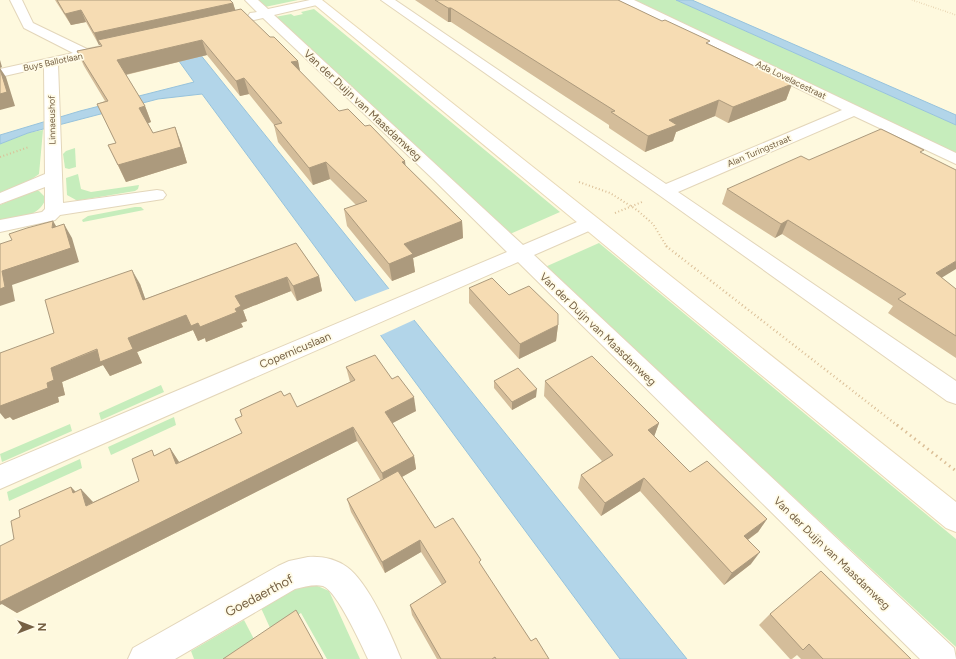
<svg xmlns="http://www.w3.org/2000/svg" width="956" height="659" font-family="Figtree,sans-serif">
<rect width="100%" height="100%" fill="#fef9de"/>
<g fill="#c6edbc">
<polygon points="257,0 298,0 265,7"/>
<polygon points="632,0 676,0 956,125 956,154"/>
<polygon points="314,9 560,212 510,234 275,17 291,14 294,16 303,14 301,12"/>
<polygon points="43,130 39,174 25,184 0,195 0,144 28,133"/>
<polygon points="75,148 76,167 69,169 65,168 63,154 66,151"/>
<polygon points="78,174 81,189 91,192 139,185 138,189 135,191 81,200 76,200 67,195 66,178"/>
<path d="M32,191h7l7,7c-6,19 -29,20 -46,24v-17z"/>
<polygon points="135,207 141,207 144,210 83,222 82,220 88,216"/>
<polygon points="599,243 956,539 956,647 545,267"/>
<polygon points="161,385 164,392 101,420 99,413"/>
<polygon points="174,417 176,425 111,455 108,447"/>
<polygon points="70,424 72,431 2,462 0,454"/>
<polygon points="80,459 82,468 9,501 7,492"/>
<polygon points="313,584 329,591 360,659 327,659 301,613 271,630 261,608 302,585"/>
<polygon points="244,620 257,645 236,659 194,659 191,651"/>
</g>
<g fill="#b2d5e9" stroke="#97c3dc">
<polygon points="135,0 187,38 687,659 620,659 202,94 158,99 28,133 0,144 0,135 80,111 194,82"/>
<polygon points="676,0 692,0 956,115 956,125"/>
</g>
<polygon fill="#fef9de" points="391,288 416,319 379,336 354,302"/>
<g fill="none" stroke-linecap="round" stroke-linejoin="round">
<g stroke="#e3d6ba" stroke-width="2">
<g id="street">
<polygon points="10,0 22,0 33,23 87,49 107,45 112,46 114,49 112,52 58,64 63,203 157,190 163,191 166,195 163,199 60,215 55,220 0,232 0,220 42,212 45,209 45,187 0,204 0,193 45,174 44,67 0,77 0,69 73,53 24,28"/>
<polygon points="245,0 258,0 268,9 310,0 321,0 323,2 321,4 274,15 523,245 584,219 591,217 598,219 600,223 598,227 534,255 954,648 956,659 920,659 518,262 0,489 0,465 507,252 433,179 263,18 254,20 250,19 248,16 250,13 257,12"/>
<polygon points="381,0 395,0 666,184 842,110 621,2 619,0 634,0 956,153 956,164 854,116 678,192 956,381 956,404 947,401 659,195"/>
<path d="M308,557c13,-1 28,2 39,10 21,15 44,67 54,92h-33c-7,-15 -31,-68 -45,-73 -9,-2 -19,1 -28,3l-120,70h-47l5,-11 145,-82 11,-5z"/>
</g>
</g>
<g stroke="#e9d9b7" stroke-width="2">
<polygon id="secondary" points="309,0 322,0 956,502 956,532 946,528"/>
</g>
<polyline stroke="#dbbf97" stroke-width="1.5" stroke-dasharray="0.5 2" stroke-linecap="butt" points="912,0 956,15"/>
<g stroke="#dbbf97" stroke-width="2" stroke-dasharray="1 2.5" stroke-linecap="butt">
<polyline points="0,157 29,147"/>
<polyline points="579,182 610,193 637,210 653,224 667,247"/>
<polyline points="615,213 642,202"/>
</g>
<polyline stroke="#dbbf97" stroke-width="2.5" stroke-dasharray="1 3" stroke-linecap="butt" points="666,246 898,426"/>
<polyline stroke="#dbbf97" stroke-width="3" stroke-dasharray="1.5 4" stroke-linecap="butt" points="897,425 956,471"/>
<use href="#street" fill="#fff" fill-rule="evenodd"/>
<use href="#secondary" fill="#fff" fill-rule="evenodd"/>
</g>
<g fill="#d4bd9a">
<polygon points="55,0 230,0 233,3 235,11 270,37 298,61 300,72 339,111 365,126 405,161 405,165 462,221 463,238 413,258 415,272 392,281 347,226 344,209 356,205 330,179 313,185 278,142 274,125 249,94 240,96 207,55 126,75 145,106 151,122 148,123 153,133 181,143 187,163 126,182 108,145 116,143 97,104 105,101 84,66 77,51 101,46 100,45 99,45 86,22 71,25"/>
<polygon points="415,0 618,0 792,84 786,100 728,123 715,116 676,132 673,141 645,152 609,128 609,125 451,22 448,22"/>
<polygon points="922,153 942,278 956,289 956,358 888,313 893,306 782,234 775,238 722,204 727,189 809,160"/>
<polygon points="296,243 319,276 322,291 297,301 291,291 243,310 247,321 241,323 243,327 206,342 205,338 198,341 193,330 137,352 142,363 110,376 103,365 62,382 65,395 58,397 59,402 13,420 10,417 5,419 54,333 140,284 145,299"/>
<polygon points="469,288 509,295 558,325 556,341 519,359 469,303"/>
<polygon points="346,367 416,411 392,423 414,456 416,469 402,477 435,528 481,566 531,641 549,659 437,659 412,615 410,605 442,585 421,552 385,573 351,512 347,499 381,481 357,441 17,613 2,604 14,539 20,517 71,487 76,492 93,502 139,481 156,455 170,448 179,462 242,433 284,396 297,407 350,382"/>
<polygon points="494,381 536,397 512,410 494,388"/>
<polygon points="545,381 659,423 654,436 690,472 767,519 758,532 748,540 751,564 724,585 640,491 601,516 578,488 581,475 602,461 544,396"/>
<polygon points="770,614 911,659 801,659 797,655 792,659 790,659 759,625"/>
</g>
<g fill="#ac9a7d">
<polygon points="233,3 237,15 98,40 100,45 99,45 94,33"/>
<rect x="448" y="8" width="3" height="14"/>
<polygon points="81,10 86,22 71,25 65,14"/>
<polygon points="202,40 207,55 124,75 117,60"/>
<polygon points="0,60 2,67 0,68 6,77 15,106 0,110"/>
<polygon points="298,61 301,76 291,62"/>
<polygon points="244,78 249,94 240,96 236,81"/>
<polygon points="792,84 786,100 728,123 733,107"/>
<polygon points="719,100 715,116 676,132 673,141 645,152 648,136 669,120"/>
<polygon points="145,106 151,122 146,124 139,108"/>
<polygon points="175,127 181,143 187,163 126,182 118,165"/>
<polygon points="405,161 407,177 402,162"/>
<polygon points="326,162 330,179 313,185 309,168"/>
<polygon points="788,220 782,234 775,238 781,224"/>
<polygon points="53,221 61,234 52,228"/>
<polygon points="462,221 463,238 413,258 415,272 392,281 389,264 404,244"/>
<polygon points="64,224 72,238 79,262 12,285 15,301 0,306 0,289 2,271"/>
<polygon points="956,261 956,269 925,288 936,273"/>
<polygon points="132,270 140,284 151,315 143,300"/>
<polygon points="319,276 322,291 297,301 293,286"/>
<polygon points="287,277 291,291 243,310 247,321 241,323 243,327 206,342 205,338 198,341 193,330 137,352 142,363 110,376 103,365 62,382 65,395 58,397 59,402 13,420 10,417 5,419 0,413 0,402 47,383 51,368 186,315 235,309 235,296"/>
<polygon points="558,325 556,341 519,359 520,344"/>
<polygon points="537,389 536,397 512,410 512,402"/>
<polygon points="414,397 416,411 387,426 385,412"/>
<polygon points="659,423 654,437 648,430"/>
<polygon points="353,427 357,441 17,613 2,604 0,605 0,588"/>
<polygon points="170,448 179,462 176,464"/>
<polygon points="414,456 416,469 384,487 382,473"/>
<polygon points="644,478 640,491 601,516 605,503"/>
<polygon points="71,487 83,500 73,493"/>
<polygon points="81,489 93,502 86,506"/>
<polygon points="767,519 758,532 736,548 744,536"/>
<polygon points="420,540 421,552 385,573 382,562"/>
<polygon points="760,552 751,564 724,585 732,573"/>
</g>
<g fill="#f6dcb3" stroke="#ac9a7d">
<polygon points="57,0 230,0 233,3 94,33 81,10 65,14"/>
<polygon points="435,0 618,0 662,21 665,20 710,41 706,43 792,84 733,107 719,100 669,120 677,125 648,136 611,112 615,111 451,8 448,8"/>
<polygon points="241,9 270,37 274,37 298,61 291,62 339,111 348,109 365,126 370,125 405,161 402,162 462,221 404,244 413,254 389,264 344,209 367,201 326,162 309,168 274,125 282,123 244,78 236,81 202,40 117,60 145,106 139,108 153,133 175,127 181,147 118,165 108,145 116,143 97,104 108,101 77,51 102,46 98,40"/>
<polygon points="0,69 7,92 0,94"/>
<polygon points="881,129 924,150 920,152 956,170 956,261 936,273 956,289 956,336 898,299 906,294 788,220 781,224 727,189 801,156 809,160"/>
<polygon points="53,221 52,228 64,224 71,248 2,271 5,287 0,289 0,244 12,240 9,234 27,228"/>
<polygon points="296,243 319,276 293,286 287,277 235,296 241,306 235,309 237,312 200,327 198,323 191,326 186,315 128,338 133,349 100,362 97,349 51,368 54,380 47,383 48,388 0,406 0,353 54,333 45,300 132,270 143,300"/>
<polygon points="492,278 509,295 529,286 558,314 558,325 520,344 469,288"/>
<polygon points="375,355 392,379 398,376 414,397 385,412 414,456 382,473 353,427 0,602 0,546 14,539 11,521 20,517 19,510 71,487 73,493 81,489 86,506 139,481 132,459 152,450 154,456 170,448 176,464 242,433 235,419 242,416 240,410 281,391 284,396 290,393 297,407 355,380 346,367"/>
<polygon points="592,356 659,423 648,430 690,472 707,461 767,519 744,536 760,552 732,573 644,478 605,503 581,475 613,455 545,381"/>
<polygon points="518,368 537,389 512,402 494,381"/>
<polygon points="398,471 435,528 453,518 481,560 479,562 531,641 536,638 549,659 496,659 495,657 492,659 441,659 410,605 446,582 420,540 382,562 347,499"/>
<polygon points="821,571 911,659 823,659 809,644 803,650 770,614"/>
<polygon points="296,610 323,659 223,659"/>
</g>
<g text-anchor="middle" stroke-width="3.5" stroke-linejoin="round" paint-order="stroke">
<g font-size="9" fill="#766144" stroke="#fffbe7">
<text transform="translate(53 62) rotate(-12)" y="3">Buys Ballotlaan</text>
<text transform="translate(791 80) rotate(26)" y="3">Ada Lovelacestraat</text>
<text transform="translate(52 120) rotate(-91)" y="3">Linnaeushof</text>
<text transform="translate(759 151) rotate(-23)" y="3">Alan Turingstraat</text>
</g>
<g font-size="11" fill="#766144" stroke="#fffbe7">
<text transform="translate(363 105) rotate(43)" y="4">Van der Duijn van Maasdamweg</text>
<text transform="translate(598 329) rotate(44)" y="4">Van der Duijn van Maasdamweg</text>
<text transform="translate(295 350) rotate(-23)" y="4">Copernicuslaan</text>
<text transform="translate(832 553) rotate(44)" y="4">Van der Duijn van Maasdamweg</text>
</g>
<g font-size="13" fill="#766144" stroke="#fffbe7">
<text transform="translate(259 595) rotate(-28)" y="5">Goedaerthof</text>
</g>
</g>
<g transform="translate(32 627) rotate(90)" stroke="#fffbe7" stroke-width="3" paint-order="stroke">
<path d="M0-3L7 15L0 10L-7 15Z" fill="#766144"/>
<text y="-6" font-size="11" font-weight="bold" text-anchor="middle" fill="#766144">N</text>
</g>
</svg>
